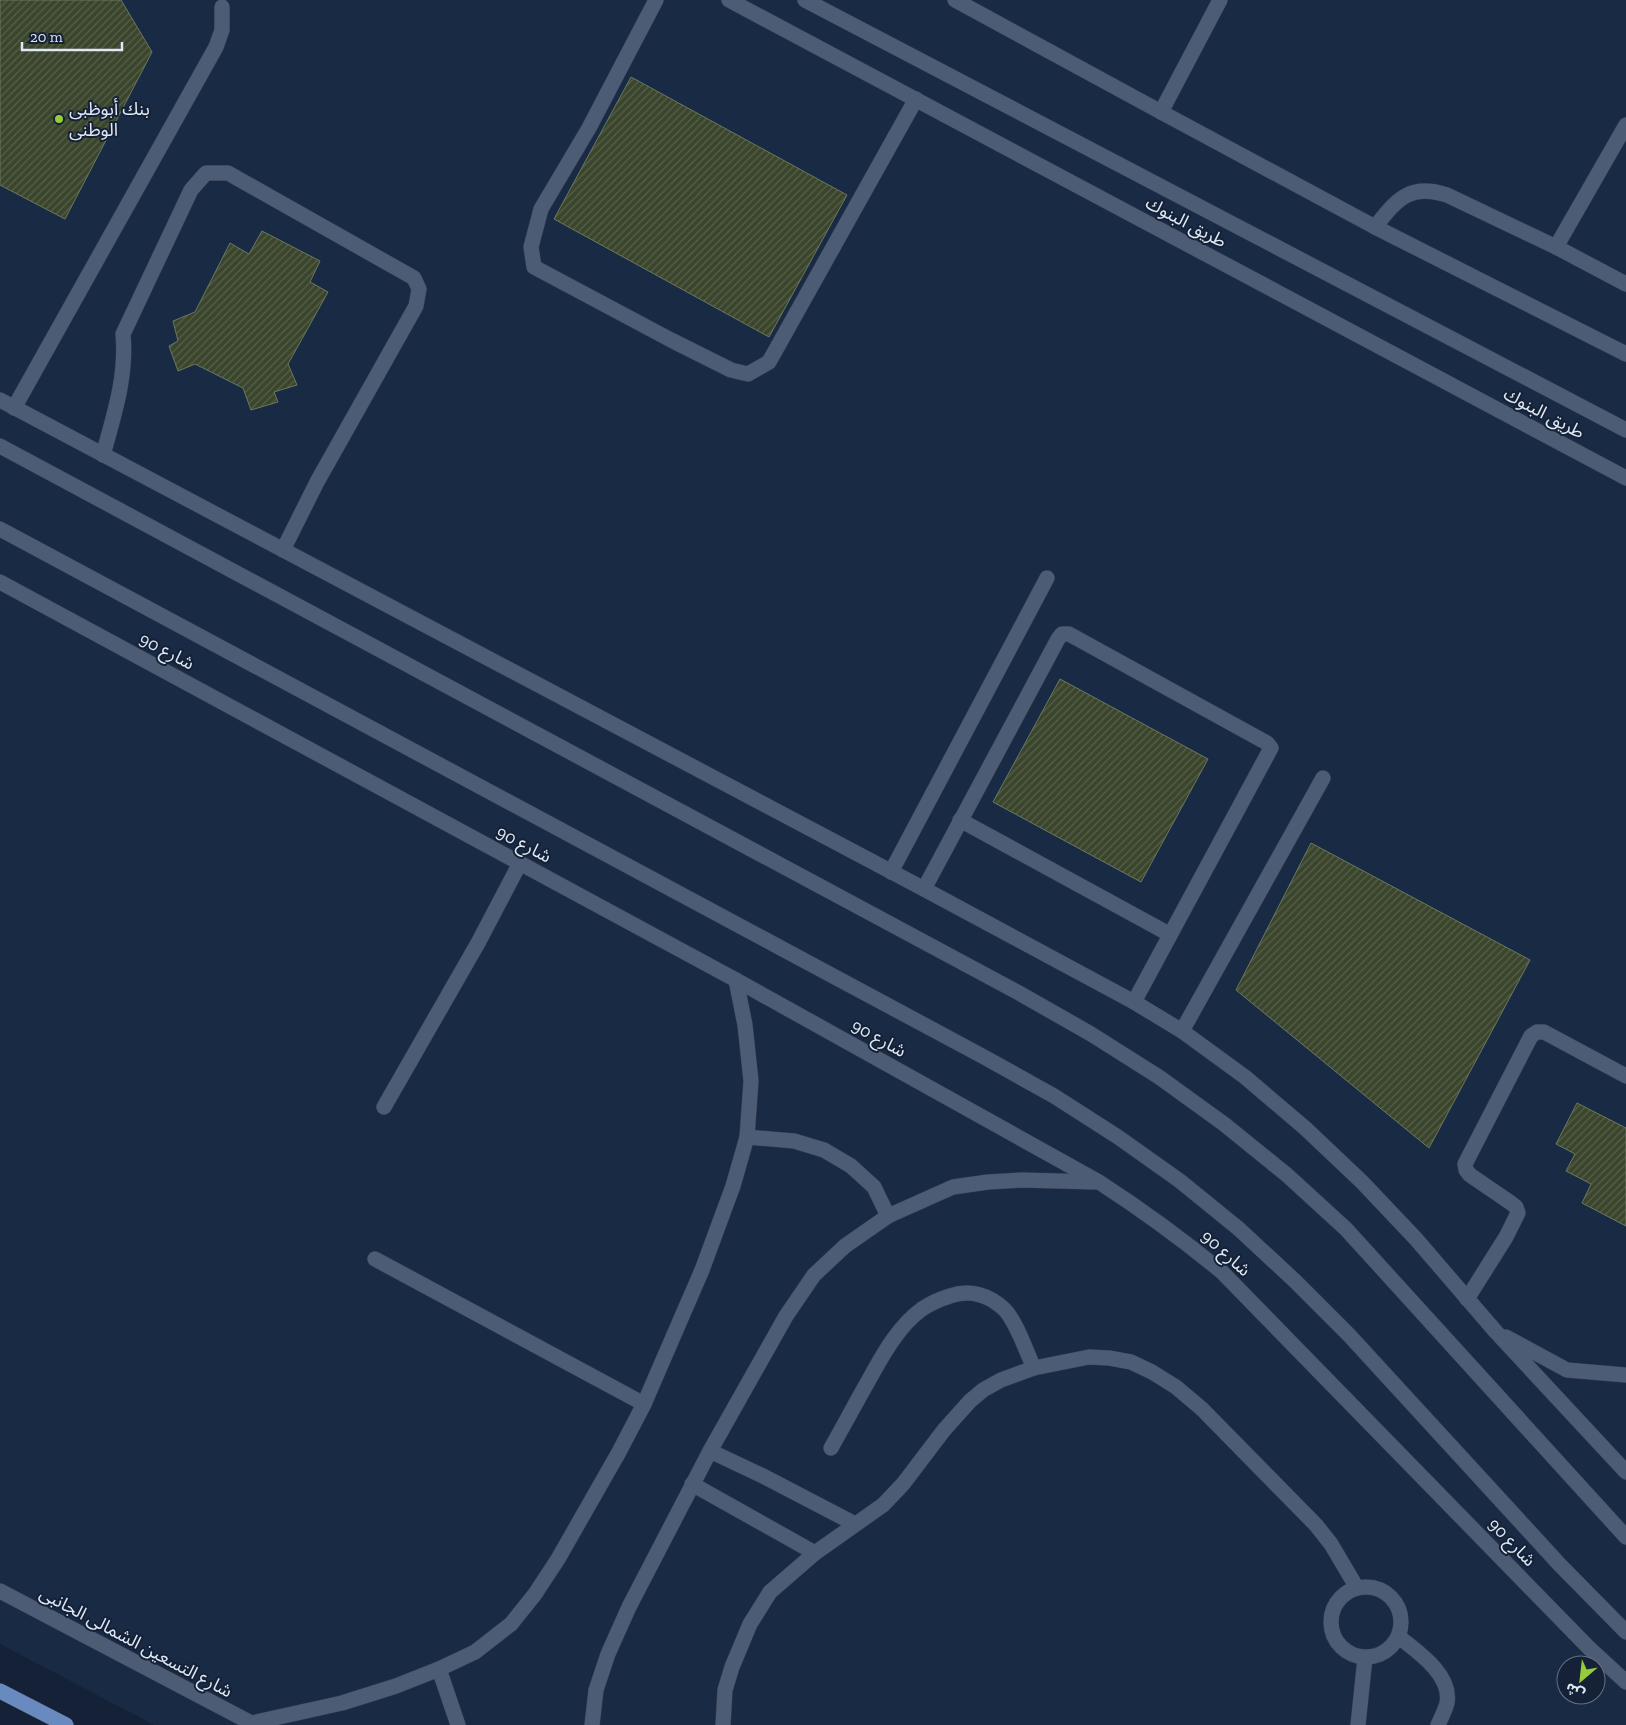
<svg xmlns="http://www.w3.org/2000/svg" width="1626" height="1725" font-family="'Zilla Slab','Noto Sans Arabic',serif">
<defs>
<pattern id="building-hatch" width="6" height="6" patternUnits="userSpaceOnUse" patternTransform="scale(1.25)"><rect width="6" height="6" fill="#3a452c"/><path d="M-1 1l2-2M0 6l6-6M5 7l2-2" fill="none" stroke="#56604b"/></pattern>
</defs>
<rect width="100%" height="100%" fill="#142136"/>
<path fill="#192a45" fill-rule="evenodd" d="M0,0h1626v1725h-1472l-154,-81zM1566,1665h30v30h-30z"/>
<g fill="url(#building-hatch)" stroke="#6c795d">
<polygon points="0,0 121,0 152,52 65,219 0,185"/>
<polygon points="631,77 847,195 769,337 554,219"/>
<polygon points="262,231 320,261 310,282 328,292 288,364 297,385 274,392 278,402 251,410 243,388 195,364 178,371 169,346 178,341 173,321 195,312 230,243 249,254"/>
<polygon points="1060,679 1208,759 1141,882 993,802"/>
<polygon points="1311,843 1530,960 1429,1148 1236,990"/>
<polygon points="1577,1103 1626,1128 1626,1226 1582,1203 1591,1184 1566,1171 1575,1154 1556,1144"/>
</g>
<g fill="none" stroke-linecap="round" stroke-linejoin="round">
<g stroke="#333b4d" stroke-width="16">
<g id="minor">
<polyline points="656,0 589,128 541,209 531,247 534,267 671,340 731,370 748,374 769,362 916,99"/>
<polyline points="729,0 1626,478"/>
<polyline points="805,0 1626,430"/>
<polyline points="955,0 1161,112 1375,227 1626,354"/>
<polyline points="1161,112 1220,0"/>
<path d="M1375,227c22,-28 35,-44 72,-32l109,52 70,37"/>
<polyline points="1556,247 1626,125"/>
<polyline points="0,400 924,889 1134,1002 1182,1031 1245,1077 1305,1128 1362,1182 1416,1239 1496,1332 1626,1472"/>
<polyline points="14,408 216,47 222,30 222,7"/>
<polyline points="0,446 1019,993 1091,1034 1159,1077 1224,1124 1287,1175 1346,1229 1626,1537"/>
<path d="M103,455c11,-40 24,-79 20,-121l68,-144 15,-17h22l186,105 5,11 -3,17 -99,176 -34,68"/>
<polyline points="0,529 984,1057 1054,1096 1118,1137 1180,1181 1239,1229 1295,1281 1349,1335 1560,1565 1626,1632"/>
<path d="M0,582l736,398 363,202c43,28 83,57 123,90l367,376 37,34"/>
<polyline points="960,820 1169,934"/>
<polyline points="891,872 1047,578"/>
<polyline points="924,889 1058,639 1062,634 1069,634 1267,743 1271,748 1134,1002"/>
<polyline points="1182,1031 1323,778"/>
<polyline points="384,1107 478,943 520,863"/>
<polyline points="747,1137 794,1141 824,1150 851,1166 874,1187 888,1216"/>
<polyline points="375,1259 644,1404"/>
<polyline points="1467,1299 1506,1237 1518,1213 1516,1207 1511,1203 1470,1175 1466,1170 1465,1164 1531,1036 1537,1032 1544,1032 1626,1076"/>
<polyline points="1506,1337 1567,1370 1626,1375"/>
<path d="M831,1448c12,-21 23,-42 35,-63 15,-27 31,-58 56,-76 9,-6 18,-10 28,-13 20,-7 40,-1 55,14 12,13 21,41 29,58"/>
<polyline points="710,1451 763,1476 855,1524"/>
<polyline points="692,1484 815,1553"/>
<circle cx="1366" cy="1622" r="35"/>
<polyline points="0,1591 255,1725"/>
<path d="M1399,1637c19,15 53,38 48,66 -2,8 -6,15 -9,22"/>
<polyline points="439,1669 458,1725"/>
<polyline points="252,1723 342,1703 396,1686 439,1669 475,1652 511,1624 535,1594 558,1559 619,1452 644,1404 702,1270 733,1186 747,1137 751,1081 745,1025 736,980"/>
<polyline points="592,1725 596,1690 608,1654 629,1607 710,1451 786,1316 814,1275 845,1246 888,1216 953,1187 988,1182 1022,1180 1095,1182"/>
<polyline points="723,1725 725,1690 732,1667 750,1624 770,1592 815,1553 883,1505 903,1484 944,1430 970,1401 983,1390 1001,1380 1034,1368 1089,1357 1109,1358 1131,1362 1152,1372 1176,1387 1202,1409 1316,1525 1331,1544 1357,1588"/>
<polyline points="1358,1725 1365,1658"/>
</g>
</g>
<g stroke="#333b4d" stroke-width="16">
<polyline id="major" points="0,1691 66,1725"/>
</g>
<use href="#minor" stroke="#4d5c75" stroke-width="15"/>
<use href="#major" stroke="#698abe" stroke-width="15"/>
</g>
<circle fill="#96cc3a" stroke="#142136" stroke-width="2" cx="59" cy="119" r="5"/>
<g text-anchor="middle" stroke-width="4" stroke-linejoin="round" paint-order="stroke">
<g font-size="18" fill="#dfe8f6" stroke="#142136" text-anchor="start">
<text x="69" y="115">بنك أبوظبى<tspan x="69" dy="21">الوطنى</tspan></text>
</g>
<g font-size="18" fill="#dfe8f6" stroke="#142136">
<text transform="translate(1186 222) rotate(28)" y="6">طريق البنوك</text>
<text transform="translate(1544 413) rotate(28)" y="6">طريق البنوك</text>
<text transform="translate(167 651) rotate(28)" y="6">شارع 90</text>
<text transform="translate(524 844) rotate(28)" y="6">شارع 90</text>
<text transform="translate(879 1038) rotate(29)" y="6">شارع 90</text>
<text transform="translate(1226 1253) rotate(42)" y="6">شارع 90</text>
<text transform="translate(1512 1542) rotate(46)" y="6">شارع 90</text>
<text transform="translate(136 1642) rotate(28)" y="6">شارع التسعين الشمالى الجانبى</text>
</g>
</g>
<g transform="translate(1581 1680) rotate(208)"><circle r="24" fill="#142136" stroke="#657183"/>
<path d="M0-4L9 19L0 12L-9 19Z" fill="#96cc3a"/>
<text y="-8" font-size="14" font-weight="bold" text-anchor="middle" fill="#dfe8f6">ش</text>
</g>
<path d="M22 42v8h100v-8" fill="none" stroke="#dfe8f6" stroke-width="2.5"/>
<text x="30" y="42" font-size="15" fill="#dfe8f6" stroke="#142136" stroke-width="4" paint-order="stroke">20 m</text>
</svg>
